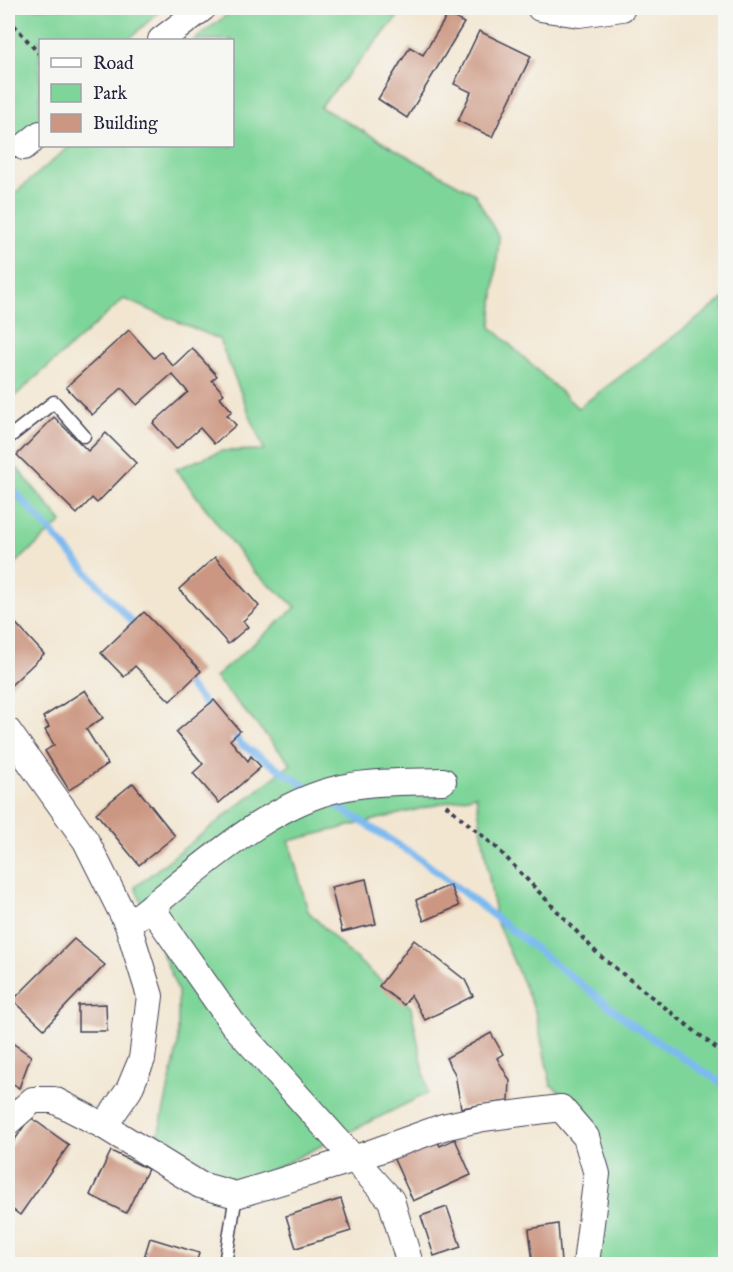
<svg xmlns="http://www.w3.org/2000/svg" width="733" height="1272" font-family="'IM FELL English',serif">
<rect width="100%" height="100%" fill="#f6f6f2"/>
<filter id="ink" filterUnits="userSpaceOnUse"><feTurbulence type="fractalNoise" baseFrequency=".0167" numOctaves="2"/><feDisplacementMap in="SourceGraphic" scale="12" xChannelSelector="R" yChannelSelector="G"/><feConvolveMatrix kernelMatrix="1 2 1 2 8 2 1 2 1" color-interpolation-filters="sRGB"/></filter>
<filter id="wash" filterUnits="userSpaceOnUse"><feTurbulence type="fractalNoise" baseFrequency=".008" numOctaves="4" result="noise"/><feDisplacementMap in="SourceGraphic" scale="24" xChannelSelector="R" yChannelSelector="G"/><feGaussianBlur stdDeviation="1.35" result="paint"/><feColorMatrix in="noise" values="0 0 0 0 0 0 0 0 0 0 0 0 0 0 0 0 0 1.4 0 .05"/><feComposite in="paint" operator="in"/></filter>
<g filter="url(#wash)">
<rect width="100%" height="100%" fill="#f2e6d1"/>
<g fill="#7ed599" stroke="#507c6a" stroke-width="1.5">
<polygon points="8,8 163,8 128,40 40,40 40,123 8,151"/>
<polygon points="236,8 399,8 401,13 320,107 475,194 499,238 491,327 578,408 725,298 725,1264 592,1264 606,1168 587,1113 551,1085 535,1011 496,921 476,795 289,841 308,911 344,948 411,1007 428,1093 242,1185 158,1136 178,1045 178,991 135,887 291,764 215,677 296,607 253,571 176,469 221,451 264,450 219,339 124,299 8,402 8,199 70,146 232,146 232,40 194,40"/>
<polygon points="8,457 62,522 8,570"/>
</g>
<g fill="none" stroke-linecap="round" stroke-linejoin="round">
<g stroke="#7dbaf0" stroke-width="7">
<polyline points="8,484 138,629"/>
<polyline points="182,678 212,712"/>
<polyline points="230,731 242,745 313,791"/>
<polyline points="328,800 422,860 637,1028 726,1086"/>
</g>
</g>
<g id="blocks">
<g fill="#cc9782">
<polygon points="448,14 464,23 407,118 378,99 410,47 423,55"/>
<polygon points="479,31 531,56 492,137 458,121 471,92 454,84"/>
<polygon points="129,330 154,358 161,352 173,366 192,348 217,376 212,380 224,394 220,397 232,411 227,415 236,425 214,444 200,428 176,449 153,423 188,392 172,374 137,405 122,388 92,415 66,387"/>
<polygon points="54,417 88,451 106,433 136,463 97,503 92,498 77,514 17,455"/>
<polygon points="215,557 259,606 243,621 248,627 228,644 179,589"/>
<polygon points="144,612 201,671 170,701 135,666 124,677 101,653"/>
<polygon points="8,615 44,654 8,688"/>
<polygon points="85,690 103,718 86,729 108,764 69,790 45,751 54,745 45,730 49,727 43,717"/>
<polygon points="214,700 240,731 230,740 248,761 251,756 261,767 219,803 193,773 203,764 176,732"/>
<polygon points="133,783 175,836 139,865 96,813"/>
<polygon points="366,879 376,924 342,932 331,887"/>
<polygon points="450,885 459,906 424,921 416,900"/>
<polygon points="74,939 105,965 44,1029 13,1000"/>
<polygon points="414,940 465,980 473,996 425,1020 411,995 404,1005 379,986"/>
<polygon points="106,1004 107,1031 78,1031 78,1005"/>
<polygon points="491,1033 503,1054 497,1058 510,1081 509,1101 461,1108 455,1074 446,1058"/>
<polygon points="8,1040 31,1056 19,1088 8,1080"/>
<polygon points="30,1117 69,1145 20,1215 8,1206 8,1150"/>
<polygon points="435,1136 440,1146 455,1139 471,1175 413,1201 392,1155"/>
<polygon points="111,1151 148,1169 126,1213 90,1195"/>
<polygon points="341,1199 351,1231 296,1248 286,1216"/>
<polygon points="447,1207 461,1247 434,1256 421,1216"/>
<polygon points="558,1224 561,1263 533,1264 529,1229"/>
<polygon points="150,1238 199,1253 196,1264 142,1264"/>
</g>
</g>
</g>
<g filter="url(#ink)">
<use href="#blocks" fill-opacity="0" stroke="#413f52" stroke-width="1.5"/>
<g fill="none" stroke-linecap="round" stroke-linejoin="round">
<g stroke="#413f52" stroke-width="15">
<g id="lane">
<polyline points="8,438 54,402 84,436"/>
<polyline points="225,1264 236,1195"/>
</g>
</g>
<g stroke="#413f52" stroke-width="28">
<g id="street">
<polyline points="540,8 579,14 622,8"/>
<polyline points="161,40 203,8"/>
<polyline points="24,147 40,134"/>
<polyline points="8,731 86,841 128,925 150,996 142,1059 129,1090 104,1126"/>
<polyline points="151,907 233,1024 391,1200 410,1264"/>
<path d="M138,917c59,-45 129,-114 204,-129 32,-7 67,-6 101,-7"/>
<polyline points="8,1122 33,1100 54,1100 104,1126 200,1185 236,1195 354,1159 443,1127 483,1118 561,1108 586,1137 597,1174 586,1264"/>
</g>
</g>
<g stroke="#413f52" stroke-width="4" stroke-dasharray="4.5 4.5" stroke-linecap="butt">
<polyline points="8,18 40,55"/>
<polyline points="446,805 497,848 599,955 726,1056"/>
</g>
<use href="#lane" stroke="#fff" stroke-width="12"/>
<use href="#street" stroke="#fff" stroke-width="26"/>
</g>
</g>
<rect width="733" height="1272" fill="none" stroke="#f6f6f2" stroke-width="30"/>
<rect x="39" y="39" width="195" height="108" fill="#f6f6f2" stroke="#a1a1a9" stroke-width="1.5"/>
<rect x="51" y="58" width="30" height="9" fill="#ffffff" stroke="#a1a1a9" stroke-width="1.5"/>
<text x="93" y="69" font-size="18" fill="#22223b">Road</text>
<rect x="51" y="84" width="30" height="18" fill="#7ed599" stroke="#a1a1a9" stroke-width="1.5"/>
<text x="93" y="99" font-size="18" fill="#22223b">Park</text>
<rect x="51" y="114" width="30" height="18" fill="#cc9782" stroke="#a1a1a9" stroke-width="1.5"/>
<text x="93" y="129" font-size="18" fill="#22223b">Building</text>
</svg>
